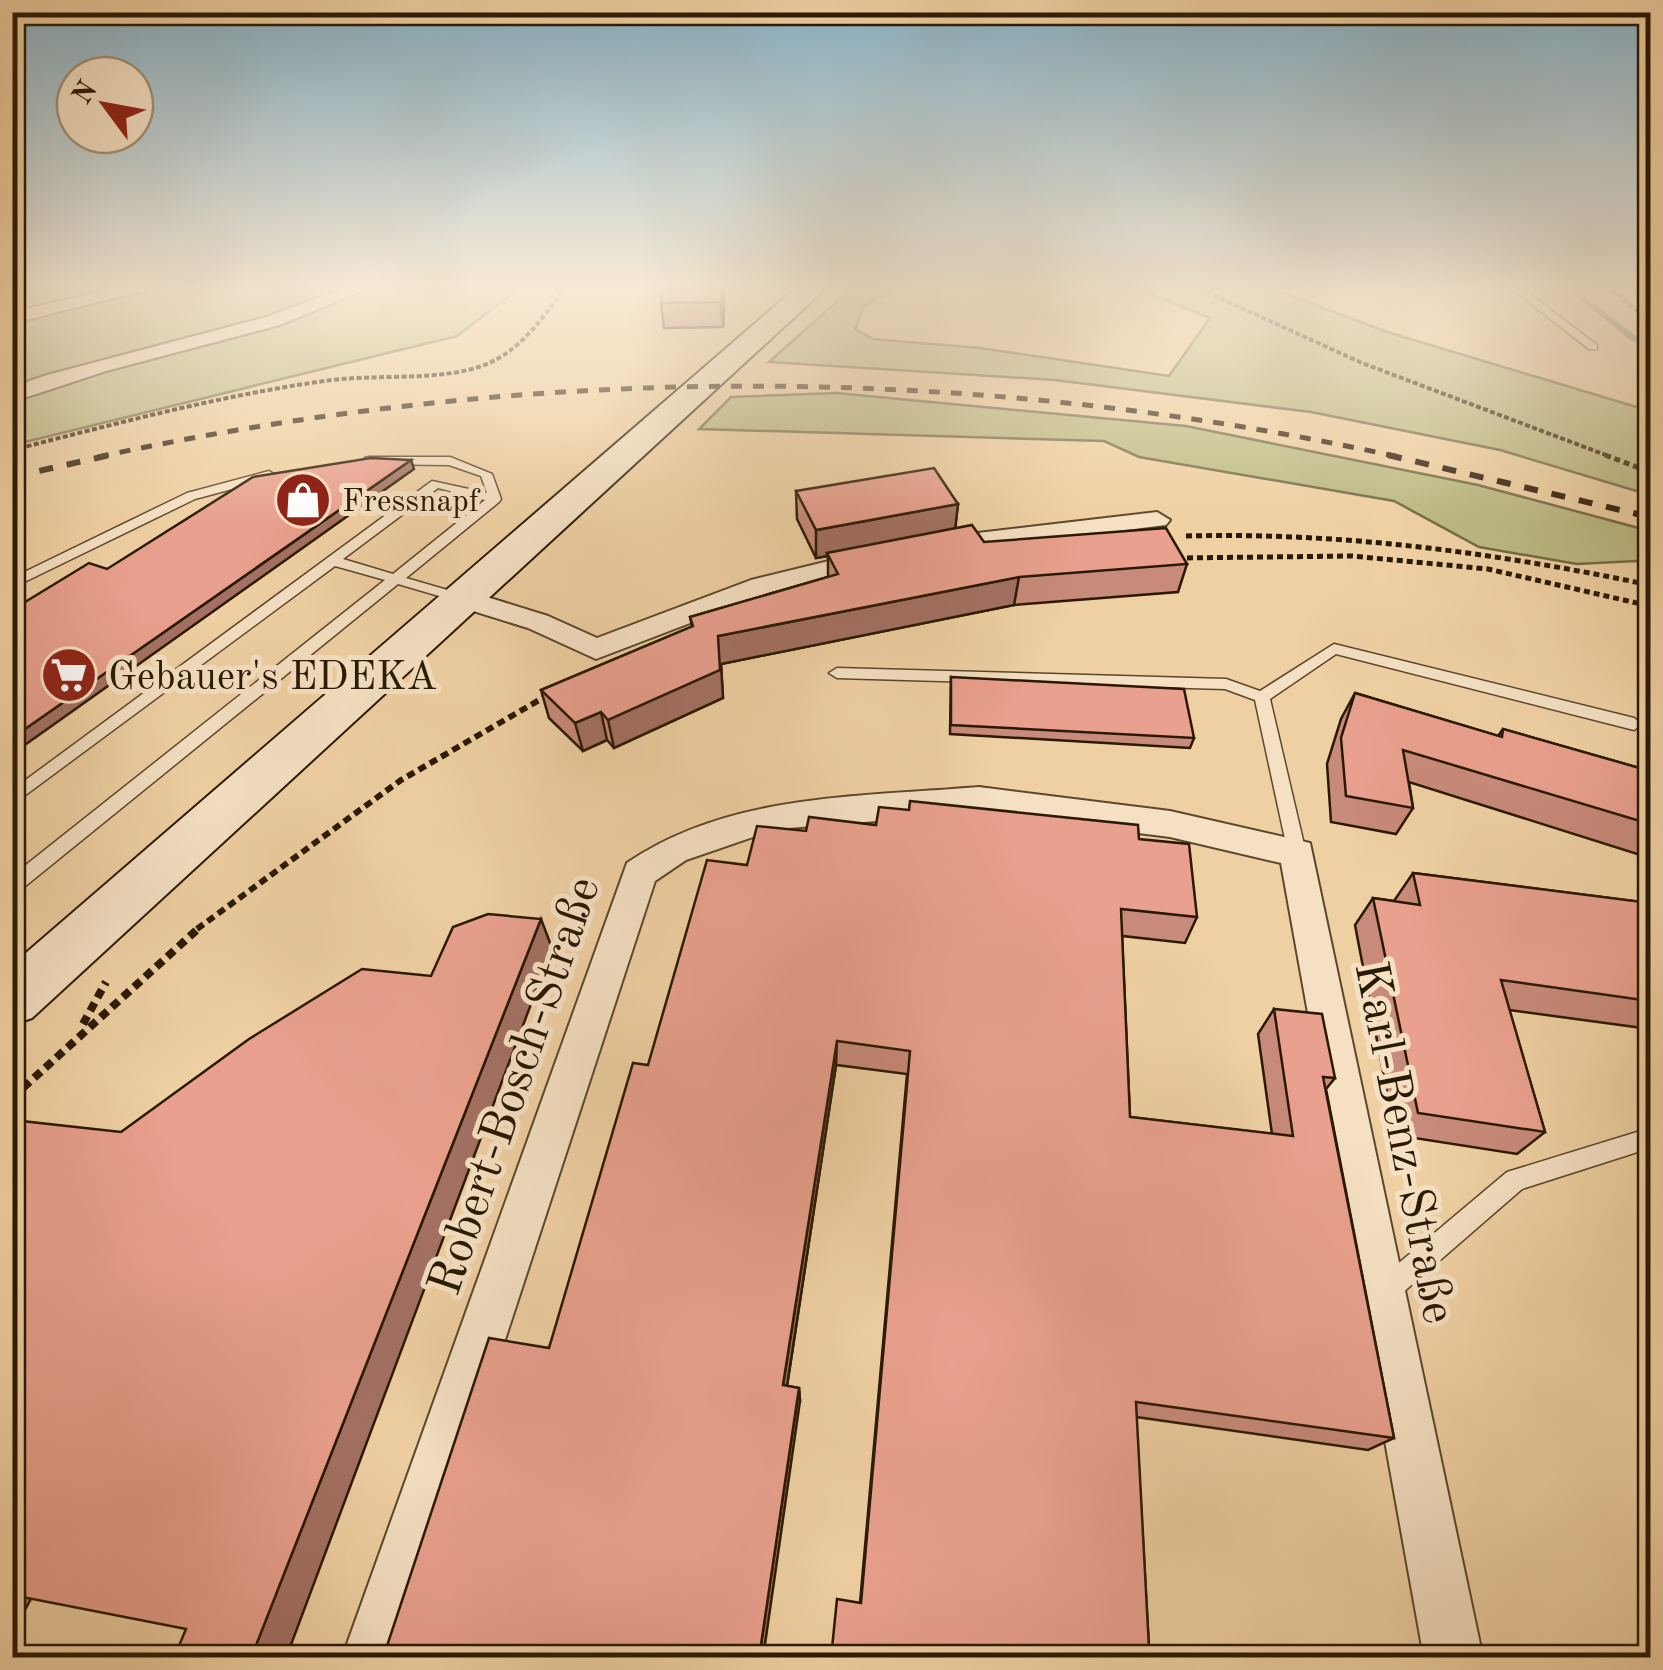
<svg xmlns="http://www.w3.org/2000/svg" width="1663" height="1670" font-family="'Old Standard TT',serif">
<rect width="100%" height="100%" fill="#efd0a2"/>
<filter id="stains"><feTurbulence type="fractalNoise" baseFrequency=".002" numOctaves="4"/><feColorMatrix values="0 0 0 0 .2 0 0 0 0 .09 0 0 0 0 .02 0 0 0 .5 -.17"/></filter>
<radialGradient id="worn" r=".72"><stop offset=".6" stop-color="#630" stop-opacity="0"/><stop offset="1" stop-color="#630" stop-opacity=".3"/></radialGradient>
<g fill="#bcba83" stroke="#736a44" stroke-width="2.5">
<polygon points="13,289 147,289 13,319"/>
<polygon points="162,289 518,289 457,336 13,445 12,322"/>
<polygon points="851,289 895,289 864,306 855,329 873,339 980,348 1169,376 1210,318 1138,289 1273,289 1387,332 1650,411 1650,495 1500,450 1311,412 1055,380 769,362"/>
<polygon points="836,393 1186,426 1478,485 1650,531 1650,565 1636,561 1577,564 1479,547 1394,501 1139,457 1104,441 699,429 731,397"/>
</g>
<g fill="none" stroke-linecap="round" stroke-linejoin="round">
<g fill="#6e7862" fill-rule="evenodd">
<polygon points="1568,289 1575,289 1636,336 1650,343 1650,347 1630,340"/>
<path d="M1650,1562v69l-7,-3c-8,-21 -8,-42 0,-63z"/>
</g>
<g stroke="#5b472c" stroke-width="3">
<g id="lane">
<polygon points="1512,289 1523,289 1597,345 1597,349 1589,349"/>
<path d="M369,457h81l42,17 9,25 -2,3 -93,76 62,18v6l-5,1 -65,-19 -380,308 -6,2v-18l373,-296 -50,-14 -323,239v-15l420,-309 55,12 -6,-17 -32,-11 -84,-1v-6zM438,488l47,12 -92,74 -50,-15z"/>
<polygon points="269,471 275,475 273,478 195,499 12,588 12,578 187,493"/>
<polygon points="1334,644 1634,718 1642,724 1634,730 1336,654 1270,699 1306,853 1303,858 1291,858 1288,853 1255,700 1225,689 837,678 829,673 837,668 1226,679 1260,691"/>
<polygon points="1650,1128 1650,1148 1522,1189 1393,1301 1384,1304 1375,1301 1372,1292 1375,1283 1507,1172"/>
</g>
</g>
<g stroke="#5b472c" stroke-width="4">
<g id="street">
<polygon points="113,289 148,289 12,324 12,312"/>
<polygon points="341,289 367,289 280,325 106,371 12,402 12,387 47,375 266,317"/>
<polygon points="1157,512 1170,520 1166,525 935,554 922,546 935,538"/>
<polygon points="874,550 887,558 884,564 771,592 596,659 528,628 454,605 450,599 464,590 474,593 548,616 597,638 751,580"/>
<path d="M979,787l191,24 140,32 173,815h-59l-143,-795 -111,-26 -191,-24 -203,16 -90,31 -31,21 -254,777h-59l285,-795c103,-70 233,-66 352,-76z"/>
</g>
</g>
<g stroke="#2a1904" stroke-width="4">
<polygon id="secondary" points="795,289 825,289 32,1018 12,1025 12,965"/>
</g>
<g stroke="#2a1904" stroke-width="4" stroke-dasharray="5 2.5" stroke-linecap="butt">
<polyline points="1200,289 1362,363 1611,457"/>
<polyline points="1612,289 1650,322"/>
<path d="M12,450c103,-26 206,-54 312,-69 51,-8 120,2 165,-18 32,-14 55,-46 75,-74"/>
</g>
<g stroke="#2a1904" stroke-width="5" stroke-dasharray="6 4" stroke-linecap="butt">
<polyline points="1605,455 1650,472"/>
<path d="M1186,536c158,-4 310,17 464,49"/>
<polyline points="1177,558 1352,556 1488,569 1650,606"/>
</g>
<polyline stroke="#2a1904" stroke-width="6" stroke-dasharray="8 5" stroke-linecap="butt" points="197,929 401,780 548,695"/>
<g stroke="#2a1904" stroke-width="8" stroke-dasharray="9 6" stroke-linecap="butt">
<polyline points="83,1024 106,982"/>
<polyline points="12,1098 200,927"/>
</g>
<use href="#lane" fill="#f5e0c3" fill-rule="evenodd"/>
<use href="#street" fill="#f5e0c3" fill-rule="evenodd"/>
<use href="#secondary" fill="#f5e0c3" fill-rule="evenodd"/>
<path stroke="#2a1904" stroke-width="5" stroke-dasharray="11 11" stroke-linecap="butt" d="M98,457c434,-94 868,-95 1301,0"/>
<g stroke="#2a1904" stroke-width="6" stroke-dasharray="14 14" stroke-linecap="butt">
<polyline points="1388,455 1650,517"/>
<polyline points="12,477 110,455"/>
</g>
</g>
<g fill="#c88a7a" stroke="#2a1904" stroke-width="2.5">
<polygon points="663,289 725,289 723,327 664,328 661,303"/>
<polygon points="1630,289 1650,289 1650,308"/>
<polygon points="796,491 958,504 955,528 984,542 1187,564 1178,592 1014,605 721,664 723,698 614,748 607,740 583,751 549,718 541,690 692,627 690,617 828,577 828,556 816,558 797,519"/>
<polygon points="951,677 1194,738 1190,748 950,734"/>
<polygon points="1355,693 1498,736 1503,729 1650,771 1650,858 1409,782 1413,808 1396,834 1331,822 1327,764 1341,719"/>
<polygon points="876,825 1139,839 1197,917 1185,943 1122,936 1130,1117 1272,1134 1258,1034 1274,1009 1335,1078 1326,1089 1394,1438 1368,1450 1136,1417 1149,1648 1141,1649 860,1603 907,1074 836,1065 787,1386 799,1388 800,1401 549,1348 648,1065 747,865 806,831"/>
<polygon points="1413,873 1650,903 1650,1029 1509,1010 1545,1132 1517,1154 1395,1135 1355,925 1373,898 1394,901"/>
</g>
<g fill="#a37063" stroke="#2a1904" stroke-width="2.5">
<polygon points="722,289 725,289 723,327 721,302"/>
<polygon points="411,460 414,469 12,754 12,738"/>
<polygon points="958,504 955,531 827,553 827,556 816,558 816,530"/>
<polygon points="1019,577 1014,605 721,664 723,698 614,748 608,720 718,636"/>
<polygon points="601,712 607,740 583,751 575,723"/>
<polygon points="541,919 552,948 286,1658 251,1658"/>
<polygon points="837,1041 836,1065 785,1399 783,1385"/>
<polygon points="799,1388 800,1401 763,1658 759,1658"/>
<polygon points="12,1593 33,1595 12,1634"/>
</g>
<g fill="#e9a08e" stroke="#2a1904" stroke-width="2.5">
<polygon points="663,289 722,289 721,302 661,303"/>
<polygon points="371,458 411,460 12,738 12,610 89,563 107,569 253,477"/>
<polygon points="934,468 958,504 816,530 796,491"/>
<polygon points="972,525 984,542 1166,528 1187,564 1019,577 718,636 720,670 608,720 601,712 575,723 541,690 693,626 690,617 838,574 827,553"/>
<polygon points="951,677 1184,689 1194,738 951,725"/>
<polygon points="1355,693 1502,737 1503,729 1650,771 1650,824 1403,750 1413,808 1346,796 1341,738"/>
<polygon points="910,801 1138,825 1139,839 1189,844 1197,917 1121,909 1130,1117 1293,1136 1274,1009 1322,1014 1335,1078 1323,1077 1394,1438 1136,1402 1149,1648 1140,1646 1141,1658 831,1658 837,1599 861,1603 910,1051 837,1041 783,1385 799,1388 759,1658 383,1658 489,1338 549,1348 633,1063 648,1065 707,860 747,865 757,826 806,831 809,817 876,825 879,807 909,810"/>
<polygon points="1413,873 1650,903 1650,1001 1501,980 1545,1132 1418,1113 1373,898 1420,905"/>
<polygon points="488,914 541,919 251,1658 174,1658 186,1629 12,1595 12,1120 121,1132 249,1039 362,969 431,976 453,927"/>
</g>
<linearGradient id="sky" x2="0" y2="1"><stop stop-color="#89b5cc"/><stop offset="0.55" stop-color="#f8ead5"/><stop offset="1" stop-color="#f8ead5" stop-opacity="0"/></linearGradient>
<rect width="1663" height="523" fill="url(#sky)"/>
<defs>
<g id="shop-disc" transform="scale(2.875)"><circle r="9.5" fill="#8f2418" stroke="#f5e0c3"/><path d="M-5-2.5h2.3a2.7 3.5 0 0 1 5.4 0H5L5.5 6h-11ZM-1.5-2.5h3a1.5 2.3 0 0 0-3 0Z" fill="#fff"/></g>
<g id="supermarket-disc" transform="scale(2.875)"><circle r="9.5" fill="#8f2418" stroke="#f5e0c3"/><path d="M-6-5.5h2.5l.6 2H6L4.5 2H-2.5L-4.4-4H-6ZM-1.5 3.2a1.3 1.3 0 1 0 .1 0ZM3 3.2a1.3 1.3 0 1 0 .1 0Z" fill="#fff"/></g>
</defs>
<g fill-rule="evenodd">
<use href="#shop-disc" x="303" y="500"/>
<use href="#supermarket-disc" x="69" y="675"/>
</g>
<g text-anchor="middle" stroke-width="10" stroke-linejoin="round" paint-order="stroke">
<g font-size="32" fill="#2a1904" stroke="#f5e0c3" text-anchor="start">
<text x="342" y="511">Fressnapf</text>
</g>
<g font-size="40" fill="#2a1904" stroke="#f5e0c3" text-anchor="start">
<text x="108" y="689">Gebauer's EDEKA</text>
</g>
<g font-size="48" fill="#2a1904" stroke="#f5e0c3">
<text transform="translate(512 1085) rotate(-71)" y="17">Robert-Bosch-Straße</text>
<text transform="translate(1407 1142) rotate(79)" y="17">Karl-Benz-Straße</text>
</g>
</g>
<rect width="1663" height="1670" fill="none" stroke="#efd0a2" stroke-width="50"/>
<rect x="15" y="15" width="1633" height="1640" fill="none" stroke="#2a1904" stroke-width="5"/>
<rect x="25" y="25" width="1613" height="1620" fill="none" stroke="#2a1904" stroke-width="2.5"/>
<g transform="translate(105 105) rotate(302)"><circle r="48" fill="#f5e0c3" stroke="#a49077" stroke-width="2.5"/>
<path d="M0-8L18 38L0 25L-18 38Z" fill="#8f2418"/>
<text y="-15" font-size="28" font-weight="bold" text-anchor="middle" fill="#2a1904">N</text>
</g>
<rect width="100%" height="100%" filter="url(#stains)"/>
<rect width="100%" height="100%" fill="url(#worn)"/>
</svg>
